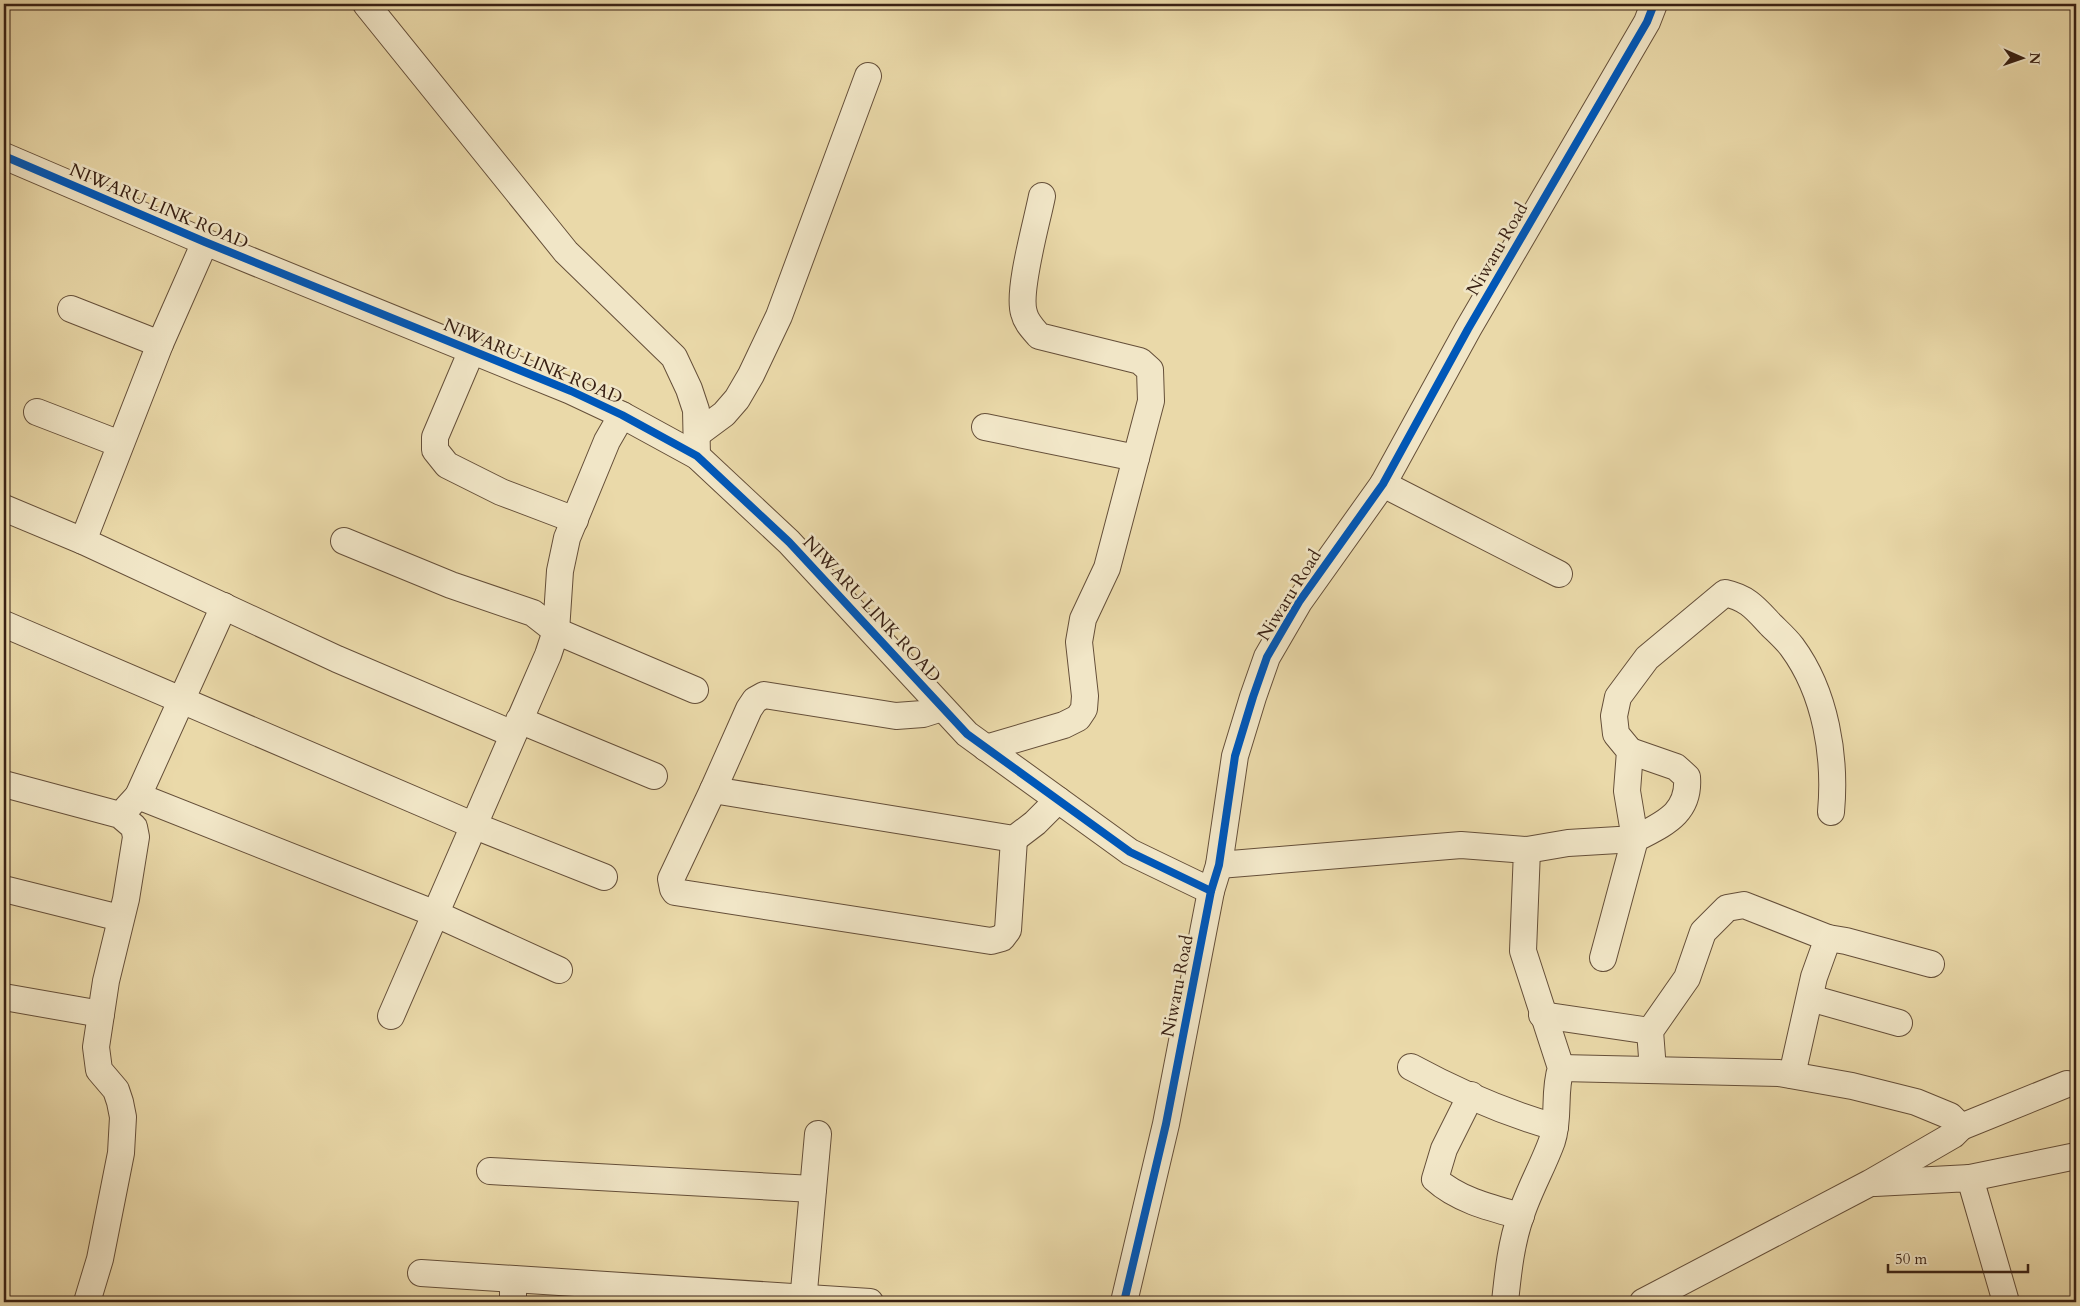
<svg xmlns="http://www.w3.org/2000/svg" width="2080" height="1306" font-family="Cardo,serif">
<rect width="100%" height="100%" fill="#ead9a9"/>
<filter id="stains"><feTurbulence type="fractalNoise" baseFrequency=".004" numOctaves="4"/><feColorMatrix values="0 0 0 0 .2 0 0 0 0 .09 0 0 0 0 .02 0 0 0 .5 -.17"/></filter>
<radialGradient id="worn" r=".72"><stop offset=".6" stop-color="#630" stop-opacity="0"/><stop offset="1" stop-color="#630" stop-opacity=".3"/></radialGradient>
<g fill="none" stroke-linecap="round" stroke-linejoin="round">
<g stroke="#654f39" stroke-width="28">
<g id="minor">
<polyline points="366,4 566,252 674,357 689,389 696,410 697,456"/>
<polyline points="4,156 205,242 571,391 622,415 697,456 789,542 967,734 1130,852 1211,891"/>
<polyline points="71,309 160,344"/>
<polyline points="472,350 435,437 435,450 447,465 501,492 575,520"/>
<polyline points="37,412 120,444"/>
<polyline points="985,427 1136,458"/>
<polyline points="697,434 724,414 737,399 751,375 779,316 868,76"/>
<polyline points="1383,484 1559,574"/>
<polyline points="4,508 83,541 337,659 513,734"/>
<polyline points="83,541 160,344 205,242"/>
<polyline points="344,541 451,585 533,613 556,631 695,690"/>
<polyline points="4,624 475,826 604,877"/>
<polyline points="942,708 923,714 896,716 764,695 755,700 749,709 713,790 1014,839 1035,823 1058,800"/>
<polyline points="519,720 654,776"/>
<path d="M986,748l78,-23 14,-7 6,-9 1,-13 -6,-54 4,-23 24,-51 44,-167 -1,-31 -10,-9 -101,-25c-6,-7 -13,-14 -15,-23 -7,-22 13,-91 18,-117"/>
<polyline points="4,784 120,815 134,827 136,837 126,899 106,981 96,1047 99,1070 116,1090 120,1102 123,1117 121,1153 100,1259 87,1302"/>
<polyline points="713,790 671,879 673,889 675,892 991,941 1002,938 1008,930 1014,839"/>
<polyline points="138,796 436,914 559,970"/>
<polyline points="127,808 138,796 224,606"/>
<path d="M1527,850l41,-7 67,-4 -8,-48 3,-40 -14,-17 -2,-18 4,-19 29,-39 78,-65c23,5 31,16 46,32 7,7 15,14 21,22 34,46 44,110 39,165"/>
<path d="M1219,865l242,-20 66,5 -4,101 38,117c-8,24 -1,49 -9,73 -9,25 -23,49 -31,74 -10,28 -13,58 -16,87"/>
<polyline points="4,889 120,918"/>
<path d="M1603,958l32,-119c28,-15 55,-25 52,-62l-11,-10 -46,-16"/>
<polyline points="4,997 101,1014"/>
<polyline points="1810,998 1899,1023"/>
<polyline points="1542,1015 1650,1031"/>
<polyline points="391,1016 548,655 556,631 560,571 567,538 607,441 622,415"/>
<path d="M1411,1067c46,25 95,46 144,60"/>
<polyline points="1561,1068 1779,1073 1852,1086 1916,1102 1950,1116 1961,1127 1953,1135 1870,1183 1643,1302"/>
<polyline points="1653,1070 1650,1031 1687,978 1703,932 1727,908 1744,905 1828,938 1846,941 1931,964"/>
<polyline points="1792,1075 1814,977 1828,938"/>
<path d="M1471,1095l-27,54 -9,30c23,21 56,29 86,37"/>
<polyline points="1961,1127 2067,1084"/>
<polyline points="490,1171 813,1189"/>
<polyline points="1970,1178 2076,1156"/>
<polyline points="1875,1183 1970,1178 2006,1302"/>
<polyline points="421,1273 870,1302"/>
<polyline points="513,1302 513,1279"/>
<polyline points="803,1302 818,1134"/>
<polyline points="1124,1302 1166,1124 1211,891 1219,865 1235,756 1253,697 1267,657 1299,602 1383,484 1468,329 1647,22 1654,4"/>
</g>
</g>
<use href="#minor" stroke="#f1e6c7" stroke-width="26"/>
<g stroke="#f1e6c7" stroke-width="11">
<g id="cycleway">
<polyline points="4,156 205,242 571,391 622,415 697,456 789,542 967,734 1130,852 1211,891"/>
<polyline points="1124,1302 1166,1124 1211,891 1219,865 1235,756 1253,697 1267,657 1299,602 1383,484 1468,329 1647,22 1654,4"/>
</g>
</g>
<use href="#cycleway" stroke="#0057b8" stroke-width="8"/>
</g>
<g text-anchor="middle" stroke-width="5" stroke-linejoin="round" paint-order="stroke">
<g font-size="18" fill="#392114" stroke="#f1e6c7">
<text transform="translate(159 206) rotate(23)" y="6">NIWARU LINK ROAD</text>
<text transform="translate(1497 249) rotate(-60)" y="6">Niwaru Road</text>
<text transform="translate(533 361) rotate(23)" y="6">NIWARU LINK ROAD</text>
<text transform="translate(1289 595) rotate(-58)" y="6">Niwaru Road</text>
<text transform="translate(872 609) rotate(47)" y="6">NIWARU LINK ROAD</text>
<text transform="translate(1177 986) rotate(-79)" y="6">Niwaru Road</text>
</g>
</g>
<rect width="2080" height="1306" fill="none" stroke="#ead9a9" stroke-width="20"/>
<rect x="5" y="5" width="2070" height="1296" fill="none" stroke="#392114" stroke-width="2.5"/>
<rect x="10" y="10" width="2060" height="1286" fill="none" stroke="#392114"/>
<g transform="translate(2022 58) rotate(92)" stroke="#f1e6c7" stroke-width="4" paint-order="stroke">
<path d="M0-4L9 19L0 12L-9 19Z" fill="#392114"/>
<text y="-8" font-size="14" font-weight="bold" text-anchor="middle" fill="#392114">N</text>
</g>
<path d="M1888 1264v8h140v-8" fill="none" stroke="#392114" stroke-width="2.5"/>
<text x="1895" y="1264" font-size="15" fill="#392114" stroke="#f1e6c7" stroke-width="4" paint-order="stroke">50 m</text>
<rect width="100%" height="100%" filter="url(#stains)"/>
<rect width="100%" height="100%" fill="url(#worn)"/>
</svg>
